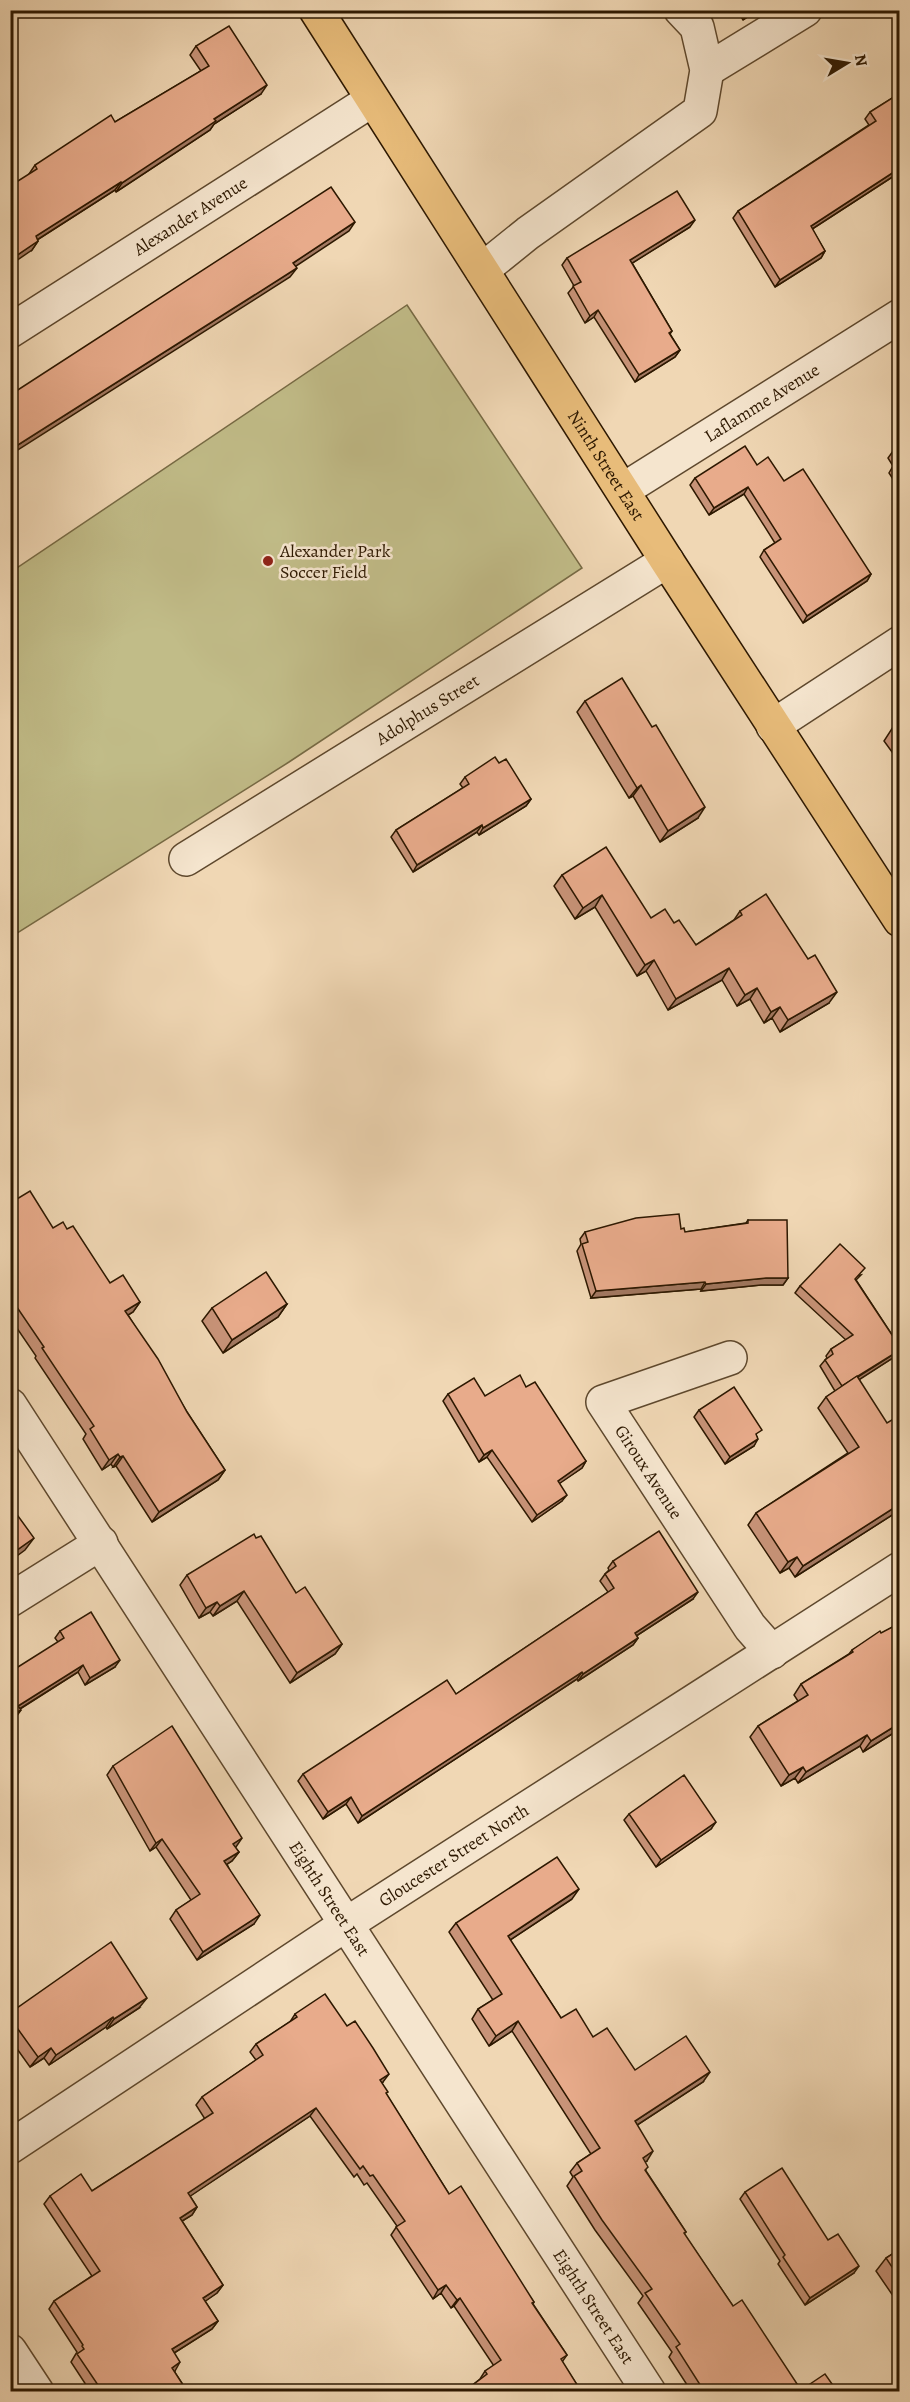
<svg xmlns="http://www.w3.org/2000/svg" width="910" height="2402" font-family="Alegreya,serif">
<rect width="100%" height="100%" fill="#f0d7b4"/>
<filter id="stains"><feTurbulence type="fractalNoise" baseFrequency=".00333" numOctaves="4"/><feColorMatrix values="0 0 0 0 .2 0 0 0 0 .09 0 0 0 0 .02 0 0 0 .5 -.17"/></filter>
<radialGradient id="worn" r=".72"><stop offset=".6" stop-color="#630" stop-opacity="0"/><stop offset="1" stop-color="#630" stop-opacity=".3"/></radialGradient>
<polygon fill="#c1bc88" stroke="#776a44" stroke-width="1.5" points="407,305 582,568 289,762 11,937 11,572"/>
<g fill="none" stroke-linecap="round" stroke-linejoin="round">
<g stroke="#5e482d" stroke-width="36">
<g id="minor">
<polyline points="707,70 805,10"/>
<polyline points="482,270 528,233 700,111 707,70 697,27 681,10"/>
<path id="s1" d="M10,331l362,-231"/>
<path id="s2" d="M623,490l277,-174"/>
<polyline points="773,726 900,643"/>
<path id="s3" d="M186,859l481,-298"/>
<path id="s4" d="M730,1358l-127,44 147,225 22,25"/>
<path id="s5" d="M10,1405l639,987"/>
<polyline points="10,1600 101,1543"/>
<path id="s6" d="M10,2147l335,-222 555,-356"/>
<polyline points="10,2351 37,2392"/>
</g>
</g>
<g stroke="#2d1800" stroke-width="36">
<g id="major">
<path id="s7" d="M316,10l351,551 233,359"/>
</g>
</g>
<use href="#minor" stroke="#f5e5ce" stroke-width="33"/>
<use href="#major" stroke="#e8bc7a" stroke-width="33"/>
</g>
<g fill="#c89378" stroke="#2d1800" stroke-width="1.5">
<polygon points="737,10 758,10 743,20"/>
<polygon points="900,41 900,53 896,46"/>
<polygon points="196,46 261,94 214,124 210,130 116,192 115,190 37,240 38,241 32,250 29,174 35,165 115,122 201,71 190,55"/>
<polygon points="900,93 900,172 812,229 825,251 821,258 775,287 733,218 738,211 869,125 865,119 870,112"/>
<polygon points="690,227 632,263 672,331 670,334 680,350 675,357 635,382 594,317 585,323 568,293 574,286 562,265 567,258"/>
<polygon points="900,447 900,490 889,473 893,466 888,458 893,451"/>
<polygon points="757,465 784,481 871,574 867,581 803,623 760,557 764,550 775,543 744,494 709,515 690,485 695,478"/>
<polygon points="585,701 698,818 660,842 633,796 629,798 577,712"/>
<polygon points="900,723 900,763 884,741 893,727"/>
<polygon points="499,763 531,799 526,806 479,835 477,832 413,872 391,837 396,830 463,788 460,784 465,777"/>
<polygon points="562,875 651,918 674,923 696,945 734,920 740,911 829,1003 780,1032 772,1018 764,1023 750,999 737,1006 722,980 668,1010 646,971 637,976 595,907 575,919 554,886"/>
<polygon points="10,1200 12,1202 53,1228 67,1229 110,1283 140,1302 133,1312 128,1315 187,1412 225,1470 218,1480 152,1522 116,1466 113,1467 111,1464 102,1470 83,1439 86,1434 35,1358 36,1356 10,1318"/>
<polygon points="748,1220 788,1278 783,1285 761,1285 701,1291 701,1289 591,1298 577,1251 581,1244 580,1239 585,1232 681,1229 685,1232 746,1223"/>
<polygon points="861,1275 856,1280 900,1347 900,1351 896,1356 859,1379 900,1510 795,1577 789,1568 780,1573 748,1525 756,1513 848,1453 818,1408 826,1397 835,1391 820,1366 825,1360 827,1358 826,1356 831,1349 846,1340 795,1293 800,1286"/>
<polygon points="287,1304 278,1317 223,1353 202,1321 212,1308"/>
<polygon points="526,1387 586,1461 582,1468 559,1483 562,1501 532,1522 487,1457 479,1462 443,1401 448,1394 485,1396"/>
<polygon points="699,1410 757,1437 754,1446 725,1464 694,1417"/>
<polygon points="256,1538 296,1593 342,1644 335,1654 290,1683 237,1601 213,1616 210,1612 199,1618 180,1585 187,1575"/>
<polygon points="613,1561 693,1599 636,1636 638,1638 633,1645 578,1681 577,1679 358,1823 346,1804 323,1819 298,1781 303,1774 456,1694 608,1592 600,1581 605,1574 609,1570 608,1568"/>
<polygon points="900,1623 900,1729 863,1752 860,1746 798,1783 795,1778 781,1786 750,1737 758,1726 798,1701 794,1695 801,1684 849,1654 852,1650"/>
<polygon points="60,1631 115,1667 85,1685 78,1672 20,1709 16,1717 10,1720 58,1642 55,1638"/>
<polygon points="113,1766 235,1847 239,1852 232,1861 227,1864 254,1924 197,1960 170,1919 176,1910 191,1900 156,1847 150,1851 107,1775"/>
<polygon points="629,1814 711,1829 656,1867 624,1820"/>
<polygon points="572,1899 510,1940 561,2018 593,2037 635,2070 703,2082 637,2125 647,2161 645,2162 646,2171 686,2232 684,2234 733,2306 801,2390 837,2391 691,2391 669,2357 672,2352 638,2303 643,2296 595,2230 567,2186 573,2177 570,2172 577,2163 591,2154 512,2031 489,2046 472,2019 478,2009 493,2000 449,1932 456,1923"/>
<polygon points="139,2008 107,2029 106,2027 49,2065 44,2058 30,2067 10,2039 10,2013"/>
<polygon points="295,2014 383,2082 382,2083 386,2094 449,2194 534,2302 533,2304 567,2355 562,2362 581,2391 466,2391 470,2387 480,2379 485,2371 494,2366 454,2306 451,2308 441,2293 433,2299 391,2235 397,2226 367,2183 364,2185 357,2174 354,2177 310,2116 190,2196 197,2207 192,2215 182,2221 223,2285 217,2293 205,2301 218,2321 212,2329 174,2353 175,2371 174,2371 187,2391 90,2391 71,2362 77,2352 49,2309 54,2301 92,2276 44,2204 50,2196 92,2191 205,2119 196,2105 202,2097 256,2060 250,2052 256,2044 290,2022"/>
<polygon points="745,2192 854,2273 805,2305 778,2264 780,2261 740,2199"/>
<polygon points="900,2249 900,2306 876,2271 886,2258"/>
</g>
<g fill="#a27861" stroke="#2d1800" stroke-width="1.5">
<polygon points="753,10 758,10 743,20 748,13"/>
<polygon points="267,85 261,94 214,124 210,130 116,192 122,183 214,119"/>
<polygon points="900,168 900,172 806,233 811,226"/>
<polygon points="121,182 115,190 29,245 36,236"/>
<polygon points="695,220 690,227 626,267 630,260"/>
<polygon points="355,222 349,231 287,272 293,263"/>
<polygon points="38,241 32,250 10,265 10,260"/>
<polygon points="825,251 821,258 775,287 780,280"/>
<polygon points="297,268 290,277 10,455 10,450"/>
<polygon points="598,310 594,317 585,323 590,316"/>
<polygon points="680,350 675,357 635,382 639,375"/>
<polygon points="748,487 744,494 709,515 714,508"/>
<polygon points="871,574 867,581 803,623 807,616"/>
<polygon points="641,785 633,796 629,798 637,788"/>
<polygon points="531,799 526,806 479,835 483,828"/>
<polygon points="705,807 698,818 660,842 668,831"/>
<polygon points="482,825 477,832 413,872 417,865"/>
<polygon points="602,895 595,907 575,919 583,908"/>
<polygon points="654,960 646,971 637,976 645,965"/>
<polygon points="729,968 722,980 668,1010 676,999"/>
<polygon points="757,988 750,999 737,1006 745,995"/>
<polygon points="837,992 829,1003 780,1032 788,1020"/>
<polygon points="780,1007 772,1018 764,1023 771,1012"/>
<polygon points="766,1278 788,1278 783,1285 761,1285 701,1291 706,1284"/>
<polygon points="705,1282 701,1289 591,1298 596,1291"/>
<polygon points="140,1302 133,1312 118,1321 125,1311"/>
<polygon points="287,1304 278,1317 223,1353 232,1340"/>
<polygon points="900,1350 896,1356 837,1394 842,1387"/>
<polygon points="758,1439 754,1446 725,1464 730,1457"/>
<polygon points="492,1450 487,1457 479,1462 484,1455"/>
<polygon points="118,1454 111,1464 102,1470 109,1460"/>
<polygon points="123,1456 116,1466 113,1467 120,1457"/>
<polygon points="586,1461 582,1468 553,1488 558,1481"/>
<polygon points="225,1470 218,1480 152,1522 159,1512"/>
<polygon points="567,1495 562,1501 532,1522 537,1515"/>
<polygon points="900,1504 900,1510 795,1577 803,1566"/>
<polygon points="34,1538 25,1550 10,1561 10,1555"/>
<polygon points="797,1557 789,1568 780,1573 788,1562"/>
<polygon points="244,1591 237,1601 213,1616 220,1606"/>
<polygon points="698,1592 693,1599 630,1640 635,1633"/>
<polygon points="217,1602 210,1612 199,1618 206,1608"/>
<polygon points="638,1638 633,1645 578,1681 583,1674"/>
<polygon points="342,1644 335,1654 290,1683 297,1673"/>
<polygon points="120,1660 115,1667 85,1685 90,1678"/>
<polygon points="83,1665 78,1672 13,1713 18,1706"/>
<polygon points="582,1672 577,1679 358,1823 362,1816"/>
<polygon points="21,1710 16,1717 10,1720 10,1716"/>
<polygon points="900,1723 900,1729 863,1752 871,1741"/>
<polygon points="867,1735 860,1746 798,1783 806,1772"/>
<polygon points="803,1767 795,1778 781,1786 789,1775"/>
<polygon points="351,1797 346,1804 323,1819 328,1812"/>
<polygon points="716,1822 711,1829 656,1867 661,1860"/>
<polygon points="242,1838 236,1847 227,1852 233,1844"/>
<polygon points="162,1839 156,1847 150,1851 156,1843"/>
<polygon points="239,1852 232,1861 218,1870 224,1861"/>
<polygon points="579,1889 572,1899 501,1946 508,1936"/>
<polygon points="260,1915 254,1924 197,1960 203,1952"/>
<polygon points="147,1998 139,2008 107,2029 114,2019"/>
<polygon points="113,2017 106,2027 49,2065 56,2055"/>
<polygon points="518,2021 512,2031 489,2046 496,2036"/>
<polygon points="51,2048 44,2058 30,2067 38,2057"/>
<polygon points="710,2072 703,2082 628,2131 635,2121"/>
<polygon points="389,2074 383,2082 374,2088 380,2080"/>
<polygon points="316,2108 310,2116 183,2201 188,2193"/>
<polygon points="653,2151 647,2161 636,2167 643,2158"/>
<polygon points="197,2207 192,2215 174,2226 180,2218"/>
<polygon points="859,2266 854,2273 805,2305 810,2298"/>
<polygon points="223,2285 217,2293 197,2307 203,2298"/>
<polygon points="446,2285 441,2293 433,2299 438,2290"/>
<polygon points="460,2298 454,2306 451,2308 457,2300"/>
<polygon points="218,2321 212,2329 166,2358 172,2349"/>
<polygon points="180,2362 175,2371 166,2376 172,2368"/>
</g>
<g fill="#e8ab8b" stroke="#2d1800" stroke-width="1.5">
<polygon points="229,26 267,85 214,119 216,121 122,183 121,182 36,236 38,241 10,260 10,186 37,169 35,165 111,115 115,122 209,66 196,46"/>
<polygon points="900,93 900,168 811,226 825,251 780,280 738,211 876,121 870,112"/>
<polygon points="331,187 355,222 293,263 297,268 10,450 10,395"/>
<polygon points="677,191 695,220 630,260 672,331 669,333 680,350 639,375 598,310 590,316 573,286 581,282 567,258"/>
<polygon points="745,446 757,465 768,457 784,481 803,469 871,574 807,616 764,550 781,539 748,487 714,508 695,478"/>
<polygon points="900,447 900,461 893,451"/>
<polygon points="900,462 900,475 894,466"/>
<polygon points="622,678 652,727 656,725 705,807 668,831 641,785 637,788 585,701"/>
<polygon points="900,723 900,736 893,727"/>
<polygon points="495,757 499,763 506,759 531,799 483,828 482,825 417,865 396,830 469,784 465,777"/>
<polygon points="606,847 651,918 665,909 674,923 679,920 696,945 742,915 740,911 766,894 808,959 815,955 837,992 788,1020 780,1007 771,1012 757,988 745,995 729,968 676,999 654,960 645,965 602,895 583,908 562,875"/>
<polygon points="30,1191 53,1228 63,1222 67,1229 73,1226 110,1283 123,1275 140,1302 125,1311 158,1359 187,1412 225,1470 159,1512 123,1456 120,1457 118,1454 109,1460 90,1429 94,1426 42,1348 44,1347 10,1297 10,1200 12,1202"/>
<polygon points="679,1214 681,1229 684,1228 685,1232 748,1223 748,1220 787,1220 788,1278 766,1278 706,1284 705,1282 596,1291 582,1244 588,1242 585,1232 636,1218"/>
<polygon points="840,1244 865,1268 855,1279 900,1347 900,1350 842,1386 825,1360 833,1354 831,1349 853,1335 800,1286"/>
<polygon points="266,1272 287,1304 232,1340 212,1308"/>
<polygon points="520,1375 526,1387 535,1382 586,1461 558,1481 567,1495 537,1515 492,1450 484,1455 448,1394 474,1378 485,1396"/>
<polygon points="857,1376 887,1423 900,1415 900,1504 803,1566 797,1557 788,1562 756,1513 859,1447 826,1397"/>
<polygon points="734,1387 762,1430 756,1434 758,1439 730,1457 699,1410"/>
<polygon points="10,1505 34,1538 10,1555"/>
<polygon points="659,1531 698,1592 635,1633 638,1638 583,1674 582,1672 362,1816 351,1797 328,1812 303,1774 447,1680 456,1694 614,1588 605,1574 616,1566 613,1561"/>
<polygon points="254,1534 256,1538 261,1536 296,1593 305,1587 342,1644 297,1673 244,1591 220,1606 217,1602 206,1608 187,1575"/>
<polygon points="91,1612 120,1660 90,1678 83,1665 18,1706 21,1710 10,1716 10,1672 64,1638 60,1631"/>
<polygon points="900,1623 900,1723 871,1741 867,1735 806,1772 803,1767 789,1775 758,1726 808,1695 801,1684 853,1652 852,1650 880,1631 881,1633"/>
<polygon points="172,1726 242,1838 233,1844 239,1852 224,1861 260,1915 203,1952 176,1910 200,1894 162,1839 156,1843 113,1766"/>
<polygon points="684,1775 716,1822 661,1860 629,1814"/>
<polygon points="557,1857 579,1889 508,1936 561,2018 576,2009 593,2037 607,2028 635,2070 686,2036 710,2072 635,2121 653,2151 643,2158 648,2167 645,2170 686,2232 684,2233 733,2306 742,2300 801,2390 825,2374 837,2391 704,2391 676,2347 680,2344 645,2293 652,2289 602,2220 574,2176 582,2171 577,2163 600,2148 518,2021 496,2036 478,2009 502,1994 456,1923"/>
<polygon points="111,1942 147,1998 114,2019 113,2017 56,2055 51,2048 38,2057 10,2018 10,2013"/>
<polygon points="325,1994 347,2026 355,2021 373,2048 389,2074 380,2080 388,2092 386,2093 449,2194 461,2186 534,2302 532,2303 567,2355 561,2359 581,2391 472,2391 470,2387 487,2374 485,2371 501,2360 460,2298 457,2300 446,2285 438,2290 396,2227 405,2221 373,2175 370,2176 363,2166 360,2169 316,2108 188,2193 197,2207 180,2218 223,2285 203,2298 218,2321 172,2349 180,2362 172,2368 187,2391 102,2391 77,2354 84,2349 82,2346 83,2345 54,2301 100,2271 50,2196 81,2174 92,2191 213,2113 202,2097 263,2055 256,2044 297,2017 295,2014"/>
<polygon points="782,2168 828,2240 838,2234 859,2266 810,2298 783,2257 785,2255 745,2192"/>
<polygon points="900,2249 900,2279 886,2258"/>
</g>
<circle fill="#8f2418" stroke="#f5e5ce" stroke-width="2" cx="268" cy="561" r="6"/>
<g text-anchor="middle" stroke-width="5" stroke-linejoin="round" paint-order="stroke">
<g font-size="18" fill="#2d1800" stroke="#f5e5ce">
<text dy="6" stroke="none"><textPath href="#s1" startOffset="214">Alexander Avenue</textPath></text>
<text dy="6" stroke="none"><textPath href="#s2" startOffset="164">Laflamme Avenue</textPath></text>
<text dy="6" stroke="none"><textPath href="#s7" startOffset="540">Ninth Street East</textPath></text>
<text dy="6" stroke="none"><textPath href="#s3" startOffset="284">Adolphus Street</textPath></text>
<text dy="6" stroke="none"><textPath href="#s4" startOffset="218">Giroux Avenue</textPath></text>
<text dy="6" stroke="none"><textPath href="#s6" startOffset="531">Gloucester Street North</textPath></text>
<text dy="6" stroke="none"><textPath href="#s5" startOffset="588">Eighth Street East</textPath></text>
<text dy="6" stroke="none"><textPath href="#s5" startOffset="1074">Eighth Street East</textPath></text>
</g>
<g font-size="18" fill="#2d1800" stroke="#f5e5ce" text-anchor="start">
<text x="280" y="557">Alexander Park<tspan x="280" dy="21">Soccer Field</tspan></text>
</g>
</g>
<rect width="910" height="2402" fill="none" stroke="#f0d7b4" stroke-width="36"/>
<rect x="12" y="12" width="886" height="2378" fill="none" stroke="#2d1800" stroke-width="3"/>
<rect x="18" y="18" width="874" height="2366" fill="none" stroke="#2d1800" stroke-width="1.5"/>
<g transform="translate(847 63) rotate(79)" stroke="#f5e5ce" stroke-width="4.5" paint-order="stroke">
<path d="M0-4.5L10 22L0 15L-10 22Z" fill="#2d1800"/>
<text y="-9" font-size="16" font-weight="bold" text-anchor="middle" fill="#2d1800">N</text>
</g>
<rect width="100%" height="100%" filter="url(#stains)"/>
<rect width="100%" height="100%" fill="url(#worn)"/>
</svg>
